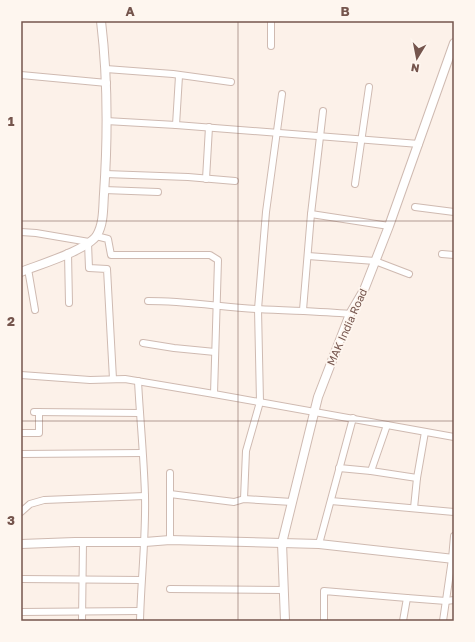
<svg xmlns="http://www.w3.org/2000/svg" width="475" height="642" font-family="'Golos Text',sans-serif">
<rect width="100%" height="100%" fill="#fcf1e9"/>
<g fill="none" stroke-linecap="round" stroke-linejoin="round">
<g stroke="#cfbab1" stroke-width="8">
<g id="minor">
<polyline points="271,21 271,46"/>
<polyline points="106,69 173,74 231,82"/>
<polyline points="21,75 107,83"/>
<polyline points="106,121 176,125 419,144"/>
<polyline points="176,125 179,76"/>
<polyline points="105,174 188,177 235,181"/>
<polyline points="206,179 209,127"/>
<polyline points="355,184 369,87"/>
<polyline points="104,190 158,192"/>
<polyline points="415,207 454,212"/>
<polyline points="311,214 389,226"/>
<polyline points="21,232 36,233 89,242"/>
<polyline points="96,236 108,239 111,255 210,255 218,260 214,394 454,437"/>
<polyline points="88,243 89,268 107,269 113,379"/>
<polyline points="68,253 69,303"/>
<polyline points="442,254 454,255"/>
<polyline points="308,256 375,261 409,274"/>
<polyline points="28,269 35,310"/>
<path d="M148,301c38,0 74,6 110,8 31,2 62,2 92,5"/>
<polyline points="303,310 311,214 323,111"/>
<polyline points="143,343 174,348 215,352"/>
<polyline points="21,375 90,380 125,379 214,394"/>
<path d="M138,381c2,38 6,77 7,115 1,42 -4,83 -5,125"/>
<polyline points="34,412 140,413"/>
<polyline points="21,433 39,433 39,412"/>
<polyline points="21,454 142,453"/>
<polyline points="339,468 371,471 417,478"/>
<polyline points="371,471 387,425"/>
<polyline points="170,473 170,540"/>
<polyline points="170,494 234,502 244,499 292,502"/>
<polyline points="244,499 246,451 260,402 258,309 266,212 282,94"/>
<polyline points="331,501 454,512"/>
<polyline points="414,508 417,478 425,432"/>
<polyline points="21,512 30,504 44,500 145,496"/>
<polyline points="319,544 353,418"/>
<polyline points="21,579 141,580"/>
<polyline points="170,589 284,590"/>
<polyline points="407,598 446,601 454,600"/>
<polyline points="21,612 140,611"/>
<polyline points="82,621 83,542"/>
<polyline points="324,621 324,591 407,598 403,621"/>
<polyline points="443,621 452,559 454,536"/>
</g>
</g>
<g stroke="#cfbab1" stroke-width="10">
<g id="tertiary">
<path d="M21,272c17,-7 67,-22 76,-37 7,-12 6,-28 7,-41 4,-59 4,-115 -3,-173"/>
<polyline points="21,544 75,542 145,542 170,540 319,544 454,559"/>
<polyline points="285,621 282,543 318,397 350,314 364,290 389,226 454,43"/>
</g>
</g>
<use href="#minor" stroke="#fff" stroke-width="6"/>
<use href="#tertiary" stroke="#fff" stroke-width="8"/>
</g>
<path fill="none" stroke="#75554d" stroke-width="1" stroke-opacity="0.55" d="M238,21v600M21,221h433M21,421h433"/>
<g text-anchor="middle" stroke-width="3.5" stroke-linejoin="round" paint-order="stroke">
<g font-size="11" fill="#75554d" stroke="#fef6ef">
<text transform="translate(347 327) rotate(-66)" y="4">MAK India Road</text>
</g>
</g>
<rect width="475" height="642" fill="none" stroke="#fef6ef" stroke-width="44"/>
<g transform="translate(417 58) rotate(190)" stroke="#fef6ef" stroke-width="3" paint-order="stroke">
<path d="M0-3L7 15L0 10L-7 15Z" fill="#75554d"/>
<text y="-6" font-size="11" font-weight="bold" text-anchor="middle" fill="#75554d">N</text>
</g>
<rect x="22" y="22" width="431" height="598" fill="none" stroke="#75554d" stroke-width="1.5"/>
<g font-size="13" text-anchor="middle" font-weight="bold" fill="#75554d">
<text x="130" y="16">A</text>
<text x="345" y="16">B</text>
<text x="11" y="126">1</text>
<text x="11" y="326">2</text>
<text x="11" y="525">3</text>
</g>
</svg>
